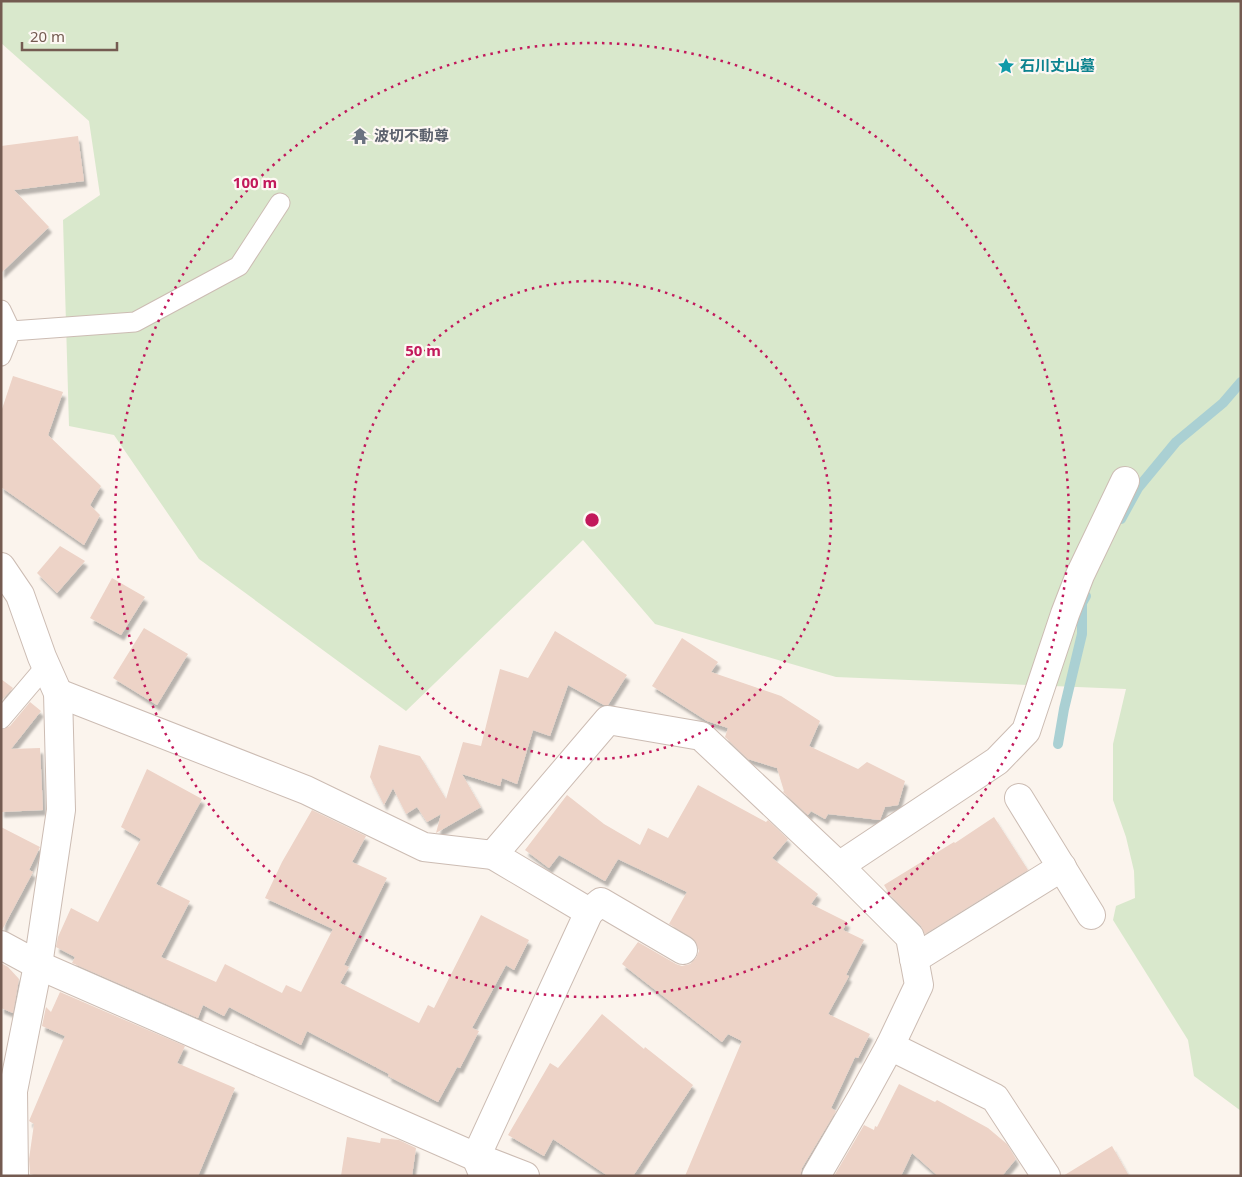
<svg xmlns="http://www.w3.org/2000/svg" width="1242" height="1177" font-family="'Noto Sans','Noto Sans JP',sans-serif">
<defs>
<filter id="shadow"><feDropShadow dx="3" dy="5.5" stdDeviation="1" flood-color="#0004"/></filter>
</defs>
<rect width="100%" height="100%" fill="#fbf4ed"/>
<polygon fill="#d9e8cc" points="1,1 1241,1 1241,1111 1194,1076 1188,1040 1113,920 1116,906 1135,898 1134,871 1126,837 1113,800 1113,744 1126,689 836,677 655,624 583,540 406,711 199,559 114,435 69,426 63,220 100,195 89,121 1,43"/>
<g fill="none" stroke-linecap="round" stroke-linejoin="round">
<g stroke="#aad0d3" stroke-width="10">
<polyline points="1121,519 1138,488 1176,442 1223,403 1241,382"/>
<polyline points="1058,744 1064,709 1082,634 1082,603 1086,596"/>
</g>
</g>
<g fill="#edd3c7" filter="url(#shadow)">
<polygon points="78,136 84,181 14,190 49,227 1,273 1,146"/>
<polygon points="13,376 63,392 48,435 101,486 90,505 100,515 84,545 1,487 1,412"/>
<polygon points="60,546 85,561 57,593 37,573"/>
<polygon points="112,578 145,597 121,635 90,618"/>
<polygon points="144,628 188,654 157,705 113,678"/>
<polygon points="555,631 627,675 608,705 604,705 568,685 550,736 533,730 517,784 502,778 500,786 462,774 481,807 436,833 441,814 427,822 417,807 406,814 393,788 384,805 370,777 379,745 420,756 446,799 463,742 481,746 500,669 528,678"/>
<polygon points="682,638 718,662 711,672 781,696 820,721 809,746 858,769 867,762 905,781 898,805 885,807 880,820 828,814 825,819 811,811 808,815 783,792 784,791 777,768 748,759 725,737 728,728 707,721 652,686"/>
<polygon points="1,679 13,688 1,701"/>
<polygon points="30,702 41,711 11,749 40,748 43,810 1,812 1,730 10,726"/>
<polygon points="147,769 202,799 156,884 190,901 161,957 216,982 225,964 282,993 286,985 301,992 333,929 265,898 282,862 312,810 366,836 352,862 387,878 344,965 349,967 340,983 419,1023 428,1005 434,1008 481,915 529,940 514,970 506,965 472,1028 479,1031 460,1068 457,1067 438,1102 388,1076 389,1074 307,1031 301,1045 229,1007 224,1016 203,1005 198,1018 72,963 75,957 56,947 58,937 71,908 98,922 141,839 121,827"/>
<polygon points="698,785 766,822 768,820 788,839 772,858 818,894 811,904 847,922 843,930 864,940 846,975 849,976 828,1014 870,1034 858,1058 855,1057 831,1108 836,1111 802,1168 800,1176 685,1176 742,1041 728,1034 722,1042 622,964 638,942 676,964 682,966 690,964 696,958 699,951 696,942 691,937 669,924 687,892 618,859 605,881 559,855 549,868 525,850 567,795 604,824 640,845 648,828 668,838"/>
<polygon points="994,817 1028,870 925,934 921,926 890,895 884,885 954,842 955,843"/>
<polygon points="1,827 40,847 29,870 33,872 2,930"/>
<polygon points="1,963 8,967 19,979 13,1013 1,1008"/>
<polygon points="60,992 185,1046 177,1063 235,1088 198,1176 43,1176 30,1174 29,1159 34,1124 29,1121 65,1036 42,1026 46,1007 51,1012"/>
<polygon points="602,1014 644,1049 645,1047 693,1085 633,1176 608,1176 553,1139 544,1156 508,1135 550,1063 558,1068"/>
<polygon points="899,1084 935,1102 937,1100 988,1128 1007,1144 1016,1159 1002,1176 938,1176 912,1153 901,1176 834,1176 864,1125 874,1130 875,1126 877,1127"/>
<polygon points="347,1137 380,1143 381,1138 399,1140 416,1148 412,1176 341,1176"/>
<polygon points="1112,1146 1129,1176 1063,1176"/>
</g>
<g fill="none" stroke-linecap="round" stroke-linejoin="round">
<g stroke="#ccbcb3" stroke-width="21">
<g id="service">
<polyline points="1,310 11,331"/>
<polyline points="1,356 11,331 135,322 239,266 280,203"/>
<polyline points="1,719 46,666"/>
</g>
</g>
<g stroke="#ccbcb3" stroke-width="30">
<g id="minor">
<polyline points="1,567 20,595 42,657 58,693 61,810 38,965 13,1091 14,1176"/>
<polyline points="58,693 306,790 424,847 493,855 589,912 476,1157 484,1176"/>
<polyline points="1019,798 1091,915"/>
<polyline points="493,855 608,720 701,736 839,866 910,937 919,985 890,1046 862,1097 816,1176"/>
<polyline points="839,866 997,761 1026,731 1065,614 1080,575 1125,481"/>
<polyline points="589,912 601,902 683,950"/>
<polyline points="1,945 38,965 476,1157 525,1176"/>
<polyline points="914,959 1062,867"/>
<polyline points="890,1046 995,1098 1046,1176"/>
</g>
</g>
<use href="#service" stroke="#fff" stroke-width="19"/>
<use href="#minor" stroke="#fff" stroke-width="28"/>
</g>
<g fill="none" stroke="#c2185b" stroke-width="2.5" stroke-dasharray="2.5 5">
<circle cx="592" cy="520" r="239"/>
<circle cx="592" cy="520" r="477"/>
</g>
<defs>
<g id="sight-bare" transform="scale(1.35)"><path d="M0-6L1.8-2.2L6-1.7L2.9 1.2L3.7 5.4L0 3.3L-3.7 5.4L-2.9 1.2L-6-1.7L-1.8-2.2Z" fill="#0f9aa8" stroke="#fdf8f3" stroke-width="2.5" paint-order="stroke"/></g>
<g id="temple-bare" transform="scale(1.35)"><path d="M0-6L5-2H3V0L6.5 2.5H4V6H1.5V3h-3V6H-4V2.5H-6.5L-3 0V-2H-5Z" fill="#6b7280" stroke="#fdf8f3" stroke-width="2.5" paint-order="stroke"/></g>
</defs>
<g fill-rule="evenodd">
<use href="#sight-bare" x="1006" y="66"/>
<use href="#temple-bare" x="360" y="136"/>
</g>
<g text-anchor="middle" stroke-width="4.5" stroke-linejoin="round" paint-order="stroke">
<g font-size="15" font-weight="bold" fill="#0d838f" stroke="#fdf8f3" text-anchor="start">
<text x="1020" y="71">石川丈山墓</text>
</g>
<g font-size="15" font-weight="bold" fill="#5b616d" stroke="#fdf8f3" text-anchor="start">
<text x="374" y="141">波切不動尊</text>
</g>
</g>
<circle cx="592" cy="520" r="8" fill="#c2185b" stroke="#fdf8f3" stroke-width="2.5"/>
<g font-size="15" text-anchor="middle" font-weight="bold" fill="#c2185b" stroke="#fdf8f3" stroke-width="4.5" stroke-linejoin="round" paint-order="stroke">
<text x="255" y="188">100 m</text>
<text x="423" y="356">50 m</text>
</g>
<rect width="1242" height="1177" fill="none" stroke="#745b51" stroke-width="5"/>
<path d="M22 42v8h95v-8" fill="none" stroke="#745b51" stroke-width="2.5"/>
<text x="30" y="42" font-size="15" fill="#745b51" stroke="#fdf8f3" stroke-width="4" paint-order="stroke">20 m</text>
</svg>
